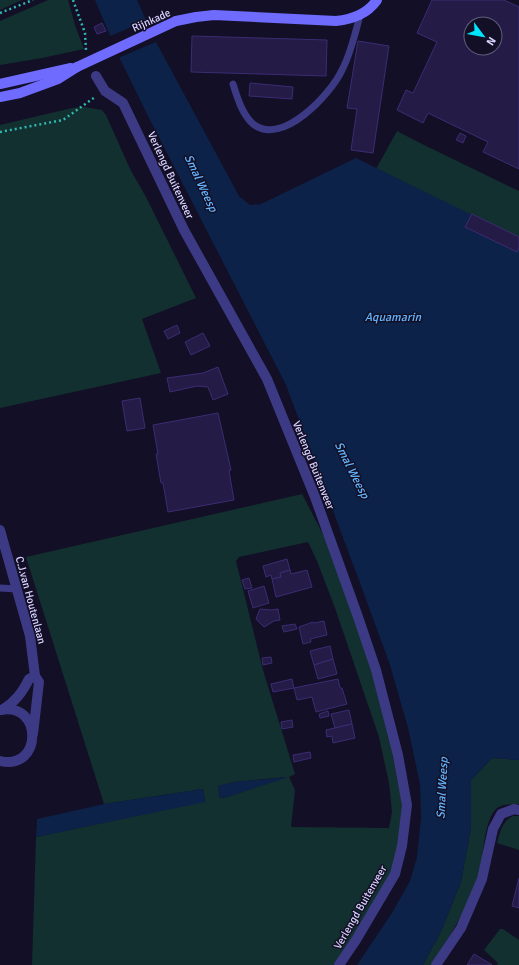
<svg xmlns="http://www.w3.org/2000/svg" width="519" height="965" font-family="Signika,sans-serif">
<rect width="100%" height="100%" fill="#130f26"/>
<g fill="#12302f" fill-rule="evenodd">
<polygon points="0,0 22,0 0,10"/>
<polygon points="48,0 68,0 76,28 84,49 42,58 0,65 0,21"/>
<polygon points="84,107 102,110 106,115 130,169 146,197 196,298 142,319 161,373 0,408 0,125 72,108"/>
<polygon points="397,131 420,143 519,191 519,238 376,169"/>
<path d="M302,494l23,44 50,139 30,107 -11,94 -54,87h-308l4,-128 169,-36 -2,-12 -99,15 -78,-247zM308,542l9,19 18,47 44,129 10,46 3,29 -3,16 -98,-1 4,-37 -6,-13 6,-3 -32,-104 -27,-109 3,-4zM286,777l-59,20 -7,1 -2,-12 16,-4z"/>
<path d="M492,758l27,2v44c-7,0 -18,0 -23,5 -10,10 -12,36 -14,49 -7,41 -29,73 -51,107h-8l19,-36 19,-47 10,-55v-47z"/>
<path d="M513,816h6v34l-22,-7c3,-11 5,-22 16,-27z"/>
<polygon points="500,929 503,929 519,940 519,965 497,965 498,963 484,950"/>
</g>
<g fill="#0c2248">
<polygon points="95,0 137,0 156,42 239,196 250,205 261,204 356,158 519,238 519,760 492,758 471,780 471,827 461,882 442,929 423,965 357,965 392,913 410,881 417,857 421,818 420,784 408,728 390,665 360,583 286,385 148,116 120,59"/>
<polygon points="289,777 227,797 220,798 218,786 234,782"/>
<polygon points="203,789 205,802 36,837 37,819 104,804"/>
</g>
<polygon fill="#130f26" points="148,20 158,41 118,58 108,37"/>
<g fill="#241b47" stroke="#3b2d73" fill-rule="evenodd">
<path d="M432,0h72l15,7v162l-36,-17 5,-10 -60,-29 -5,10 -26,-13 9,-20 7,3 24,-51 -20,-9zM471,24h24v24h-24z"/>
<polygon points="102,23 106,31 97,34 94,27"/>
<polygon points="192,36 327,40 326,76 191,72"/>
<polygon points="358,41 389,46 373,153 351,150 357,109 347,108"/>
<polygon points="250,83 293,87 292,99 249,96"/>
<polygon points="460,133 466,136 463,143 456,140"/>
<polygon points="472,214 519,237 519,248 517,252 465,227"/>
<polygon points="177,325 180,333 168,339 164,331"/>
<polygon points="203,333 210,346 191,355 185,342"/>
<polygon points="218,367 228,394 213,400 208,387 197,386 170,392 167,378 203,373"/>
<polygon points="140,398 145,428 127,431 122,401"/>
<polygon points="218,413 231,470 229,471 234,500 168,512 163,483 161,483 156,454 158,454 153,425"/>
<polygon points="287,559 290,570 280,573 281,577 272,579 271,575 266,577 263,566"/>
<polygon points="290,570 291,574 307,570 312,587 276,597 272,579 281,577 280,573"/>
<polygon points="249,578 252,588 245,589 242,580"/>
<polygon points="264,586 269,603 253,608 248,591"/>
<polygon points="260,609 272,610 278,609 280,620 274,621 264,627 256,619"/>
<polygon points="324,621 327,635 310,639 311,642 303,644 299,627 313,622 314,623"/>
<polygon points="295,624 297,629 284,632 282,626"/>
<polygon points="330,646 333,659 314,665 310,651"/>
<polygon points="271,657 272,663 263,665 262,658"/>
<polygon points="333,659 337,674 318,679 314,665"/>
<polygon points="292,679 294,688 273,692 271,684"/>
<polygon points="338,679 340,688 342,688 347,704 316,712 312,697 297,700 294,688"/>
<polygon points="349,710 352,724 335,728 331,714"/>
<polygon points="328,711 329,716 320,718 319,714"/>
<polygon points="292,720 293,727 282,729 281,722"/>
<polygon points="352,724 355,738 333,743 332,736 327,737 326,730"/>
<polygon points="310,752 311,758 294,762 293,755"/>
<polygon points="519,878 519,908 512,906"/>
<polygon points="474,954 489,963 492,965 467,965"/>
</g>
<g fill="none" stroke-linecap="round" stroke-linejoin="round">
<g stroke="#2fb8b0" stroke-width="2.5" stroke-dasharray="2 3" stroke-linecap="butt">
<polyline points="73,0 85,33 86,50"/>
<polyline points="0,13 33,0"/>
<polyline points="0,132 63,120 95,97"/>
</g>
<g stroke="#3d3a85" stroke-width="7">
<path d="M233,84c4,13 9,30 20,40 29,23 78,-30 89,-54 9,-17 13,-36 18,-55"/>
<polyline points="0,588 17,589"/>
</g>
<g stroke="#3d3a85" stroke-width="10">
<polyline points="96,76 105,91 123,103 184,230 267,379 315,497 358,617 376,670 398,755 407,805 402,846 395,874 356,940 339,965"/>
<polyline points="0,530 30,636 35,676 39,682 33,734"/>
<path d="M0,710c43,-9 43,61 0,51"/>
<path d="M2,710c13,-8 20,-17 27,-31l6,-3"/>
<polyline points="436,965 461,928 482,879 493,829 501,814 514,809 519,810"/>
</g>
<g stroke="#6f6bff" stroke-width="10">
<path d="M176,21l20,-4 18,-2 122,6c17,-2 31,-7 41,-21"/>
<polyline points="0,84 71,68"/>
<polyline points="0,97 20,93 58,79 77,67"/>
</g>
<polyline stroke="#6f6bff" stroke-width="10" points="77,67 176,21"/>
</g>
<g text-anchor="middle" stroke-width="3" stroke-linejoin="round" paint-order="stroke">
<g font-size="11" fill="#d9d4ff" stroke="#130f26">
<text transform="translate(151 20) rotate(-24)" y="4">Rijnkade</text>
<text transform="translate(171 175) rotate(65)" y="4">Verlengd Buitenveer</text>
<text transform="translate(314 465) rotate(68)" y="4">Verlengd Buitenveer</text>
<text transform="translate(31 600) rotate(75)" y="4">C.J.van Houtenlaan</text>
<text transform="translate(360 907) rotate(-60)" y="4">Verlengd Buitenveer</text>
</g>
<g font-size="12" font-style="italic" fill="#62b6ff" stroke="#130f26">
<text transform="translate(201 183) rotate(65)" y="4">Smal Weesp</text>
<text x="393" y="321">Aquamarin</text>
<text transform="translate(352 470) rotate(63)" y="4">Smal Weesp</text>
<text transform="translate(442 788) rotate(-87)" y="4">Smal Weesp</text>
</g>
</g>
<g transform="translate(483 36) rotate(122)"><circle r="19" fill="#130f26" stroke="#625e7d"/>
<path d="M0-3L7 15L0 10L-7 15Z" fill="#00e5ff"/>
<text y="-6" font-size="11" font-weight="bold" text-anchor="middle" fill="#d9d4ff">N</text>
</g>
</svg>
